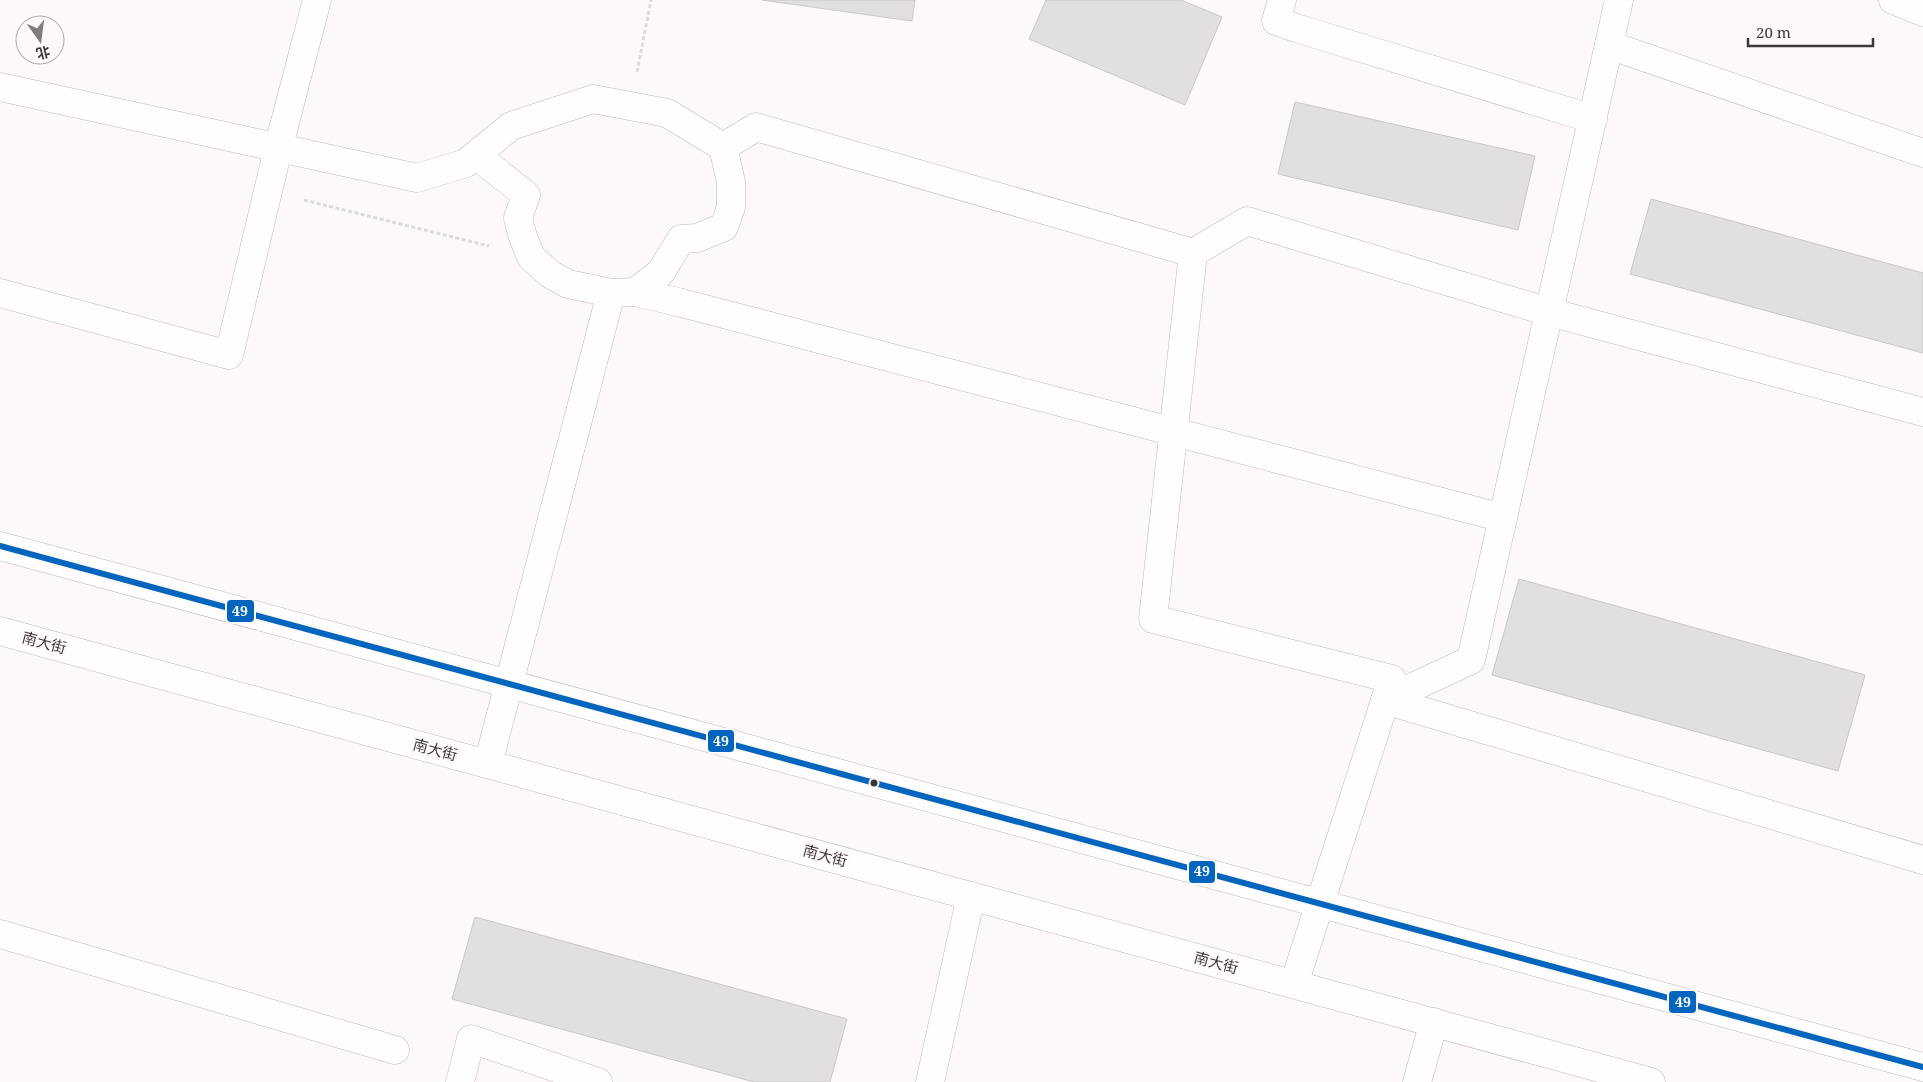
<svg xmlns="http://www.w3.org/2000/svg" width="1923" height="1082" font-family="'Noto Serif','Noto Sans SC',serif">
<rect width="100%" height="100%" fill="#fef9f9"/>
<g fill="#e2dfdf" stroke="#cbc7c6">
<polygon points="762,0 915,0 912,21"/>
<polygon points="1046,0 1181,0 1222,17 1185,105 1029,39"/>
<polygon points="1295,102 1535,156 1518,230 1278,174"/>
<polygon points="1651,199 1923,273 1923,353 1630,274"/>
<polygon points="1519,579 1865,675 1838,771 1492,675"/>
<polygon points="475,917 847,1019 830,1082 754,1082 452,999"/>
</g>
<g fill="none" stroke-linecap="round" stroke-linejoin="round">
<g stroke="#beb9b9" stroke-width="29">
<g id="street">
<polyline points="1282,0 1276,21 1296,28 1593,119"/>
<polyline points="1893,0 1923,12"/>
<polyline points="1609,45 1923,153"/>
<polyline points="0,87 417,178 466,163 511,126 593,99 667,113 723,147 756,127 1193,253 1153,619 1392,679 1294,984"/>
<polyline points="476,155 526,195 518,218 522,234 531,257 550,274 568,284 611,293 635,292 678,302 1503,518"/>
<polyline points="1193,253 1247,221 1549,312 1923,412"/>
<polyline points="635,292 661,272 681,239 697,238 724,227 731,207 731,182 723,147"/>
<polyline points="0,293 229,355 278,149 317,0"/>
<polyline points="1385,700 1471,660 1619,0"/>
<polyline points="1385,700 1923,860"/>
<polyline points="488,764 611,293"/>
<polyline points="0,934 395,1050"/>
<polyline points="460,1082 471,1039 598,1082"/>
<polyline points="930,1082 971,896"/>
<polyline points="1417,1082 1434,1022"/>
</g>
</g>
<g stroke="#beb9b9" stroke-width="29">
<g id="secondary">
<polyline points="0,546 1923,1067"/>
<polyline points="0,631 1651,1082"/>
</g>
</g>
<g stroke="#dcdada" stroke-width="3" stroke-dasharray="4 2.5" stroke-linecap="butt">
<polyline points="637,72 651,0"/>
<polyline points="304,200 489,246"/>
</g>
<use href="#street" stroke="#fffefe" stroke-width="28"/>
<use href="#secondary" stroke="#fffefe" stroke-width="28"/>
<g stroke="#fff8f8" stroke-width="10">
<polyline id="bus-1" points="0,546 1923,1067"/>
</g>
<use href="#bus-1" stroke="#0065bd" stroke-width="6"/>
</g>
<circle fill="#3c3838" stroke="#fff8f8" stroke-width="2" cx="874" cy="783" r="4.5"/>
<g text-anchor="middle" stroke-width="4" stroke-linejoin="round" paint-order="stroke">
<g font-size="15" fill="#3c3838" stroke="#fff8f8">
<text transform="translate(44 643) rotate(15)" y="5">南大街</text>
<text transform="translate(435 750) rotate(15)" y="5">南大街</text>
<text transform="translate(825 856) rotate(15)" y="5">南大街</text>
<text transform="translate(1216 963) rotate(15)" y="5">南大街</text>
</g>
</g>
<g stroke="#fff8f8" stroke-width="2">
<rect x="226" y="599" width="29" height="24" rx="5" fill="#0065bd"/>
<rect x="707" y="729" width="28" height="24" rx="5" fill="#0065bd"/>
<rect x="1188" y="860" width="28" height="24" rx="5" fill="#0065bd"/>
<rect x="1668" y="990" width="29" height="24" rx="5" fill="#0065bd"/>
</g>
<g font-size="14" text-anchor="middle" font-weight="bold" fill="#fff">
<text x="240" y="616">49</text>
<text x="721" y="746">49</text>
<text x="1202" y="876">49</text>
<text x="1683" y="1007">49</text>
</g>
<g transform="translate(40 40) rotate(166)"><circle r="24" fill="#fff8f8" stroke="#b1abab"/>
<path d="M0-4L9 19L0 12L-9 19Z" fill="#807c7c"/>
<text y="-8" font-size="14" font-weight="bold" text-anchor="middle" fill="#3c3838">北</text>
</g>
<path d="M1748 38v8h125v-8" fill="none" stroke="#3c3838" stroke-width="2.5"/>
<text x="1756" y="38" font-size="15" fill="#3c3838" stroke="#fff8f8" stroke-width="4" paint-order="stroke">20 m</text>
</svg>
